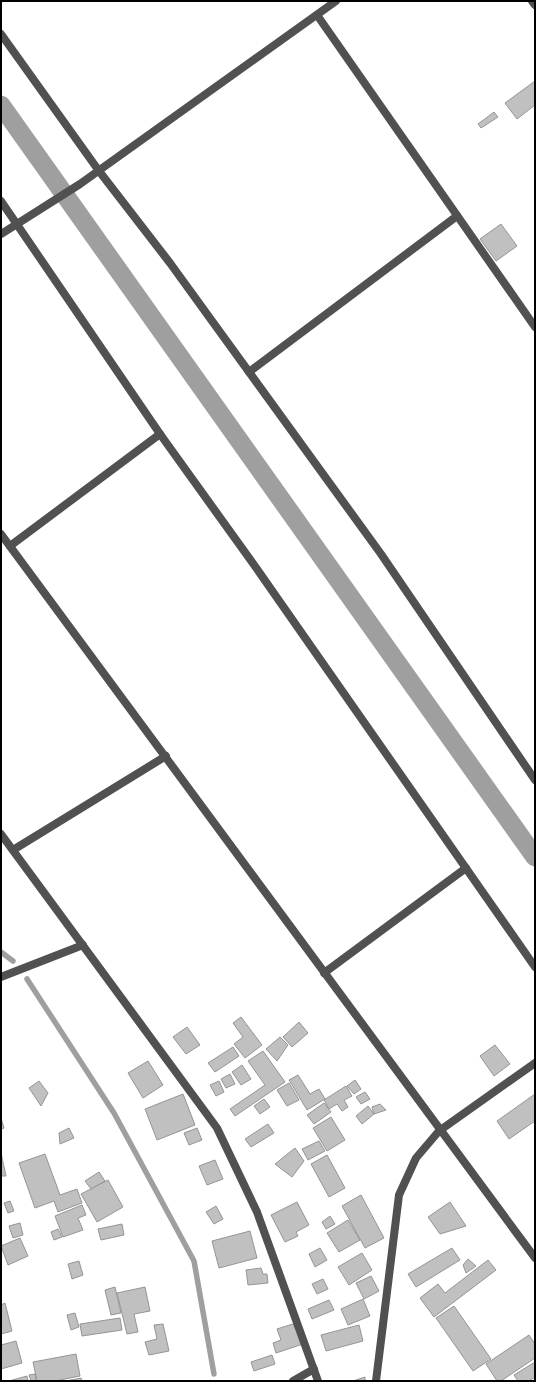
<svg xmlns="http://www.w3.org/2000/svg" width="536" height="1382" font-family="Ubuntu,sans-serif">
<rect width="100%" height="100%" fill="#fff"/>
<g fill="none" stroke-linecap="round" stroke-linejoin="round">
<g stroke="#9f9f9f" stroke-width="5.5">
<polyline points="1,952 13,961"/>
<polyline points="27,979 114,1113 194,1261 214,1374"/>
</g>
<polyline stroke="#9f9f9f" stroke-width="19" points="1,105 535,857"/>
</g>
<g fill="#c0c0c0" stroke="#959595">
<polygon points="535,81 535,105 517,119 505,103"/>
<polygon points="494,112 498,117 481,128 478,124"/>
<polygon points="501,224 517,246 496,261 480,239"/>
<polygon points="241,1017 262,1045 245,1058 234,1044 243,1037 233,1023"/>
<polygon points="299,1022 308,1033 292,1047 283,1037"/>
<polygon points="187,1027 200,1045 186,1054 173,1037"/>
<polygon points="280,1037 288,1045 277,1061 266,1049"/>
<polygon points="495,1045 510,1064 494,1076 480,1056"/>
<polygon points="233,1047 239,1056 215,1072 208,1063"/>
<polygon points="263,1051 285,1082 235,1116 230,1109 265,1085 248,1061"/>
<polygon points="148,1061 163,1085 143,1098 128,1073"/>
<polygon points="242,1065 251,1079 241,1085 232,1072"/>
<polygon points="230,1074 235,1084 226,1088 221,1079"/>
<polygon points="298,1075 310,1094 319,1089 325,1099 307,1110 289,1080"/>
<polygon points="355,1080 361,1089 354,1094 347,1086"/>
<polygon points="39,1081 48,1093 41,1106 29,1088"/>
<polygon points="219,1081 224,1092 216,1096 210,1085"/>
<polygon points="289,1083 299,1100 287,1106 277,1090"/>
<polygon points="346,1086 352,1096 344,1100 348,1107 342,1111 337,1104 329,1109 324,1100"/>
<polygon points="365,1092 370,1099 361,1104 356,1097"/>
<polygon points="183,1094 195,1125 157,1140 145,1109"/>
<polygon points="535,1094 535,1121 509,1139 497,1121"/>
<polygon points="264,1099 270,1107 260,1114 254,1106"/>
<polygon points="324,1103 331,1112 314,1124 307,1115"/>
<polygon points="380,1104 386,1110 374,1114 372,1107"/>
<polygon points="368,1106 374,1114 362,1124 356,1116"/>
<polygon points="331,1117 345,1140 327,1151 313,1128"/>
<polygon points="1,1118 4,1128 1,1129"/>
<polygon points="268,1124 274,1133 251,1147 245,1139"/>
<polygon points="69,1128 74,1138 60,1144 59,1133"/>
<polygon points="197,1128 202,1140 189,1145 184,1133"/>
<polygon points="319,1141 325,1151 308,1160 302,1149"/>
<polygon points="295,1148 304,1161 292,1177 275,1164"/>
<polygon points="1,1153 6,1176 1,1176"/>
<polygon points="45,1154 60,1195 77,1189 82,1203 58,1212 54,1201 35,1208 19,1163"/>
<polygon points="327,1155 345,1188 329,1197 311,1164"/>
<polygon points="215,1160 223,1179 207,1185 199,1166"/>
<polygon points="99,1172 105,1181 91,1189 85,1181"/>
<polygon points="108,1180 123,1207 97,1222 81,1194"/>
<polygon points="361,1195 384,1238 365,1248 342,1206"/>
<polygon points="10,1201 14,1211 8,1213 4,1203"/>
<polygon points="297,1202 309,1225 296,1232 298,1236 285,1242 271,1215"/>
<polygon points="450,1202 466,1226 440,1234 428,1217"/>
<polygon points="82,1205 86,1215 78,1218 83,1230 63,1237 55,1216"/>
<polygon points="216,1206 223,1219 214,1224 206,1212"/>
<polygon points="330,1216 335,1224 326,1229 322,1222"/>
<polygon points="348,1220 360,1240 339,1252 327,1233"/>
<polygon points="20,1223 23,1235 13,1238 9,1226"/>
<polygon points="122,1224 124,1235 101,1240 98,1229"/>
<polygon points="58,1229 62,1237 54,1240 51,1232"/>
<polygon points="250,1231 257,1258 219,1268 212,1241"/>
<polygon points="20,1238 28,1256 8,1265 1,1246"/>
<polygon points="320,1248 327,1260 315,1267 309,1254"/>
<polygon points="452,1248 460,1260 416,1287 408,1274"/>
<polygon points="362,1253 372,1270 349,1285 338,1267"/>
<polygon points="468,1259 476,1266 466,1273 463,1265"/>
<polygon points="488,1260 496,1270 434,1317 420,1298 438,1284 445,1293"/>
<polygon points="79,1261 83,1275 72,1279 68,1264"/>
<polygon points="261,1268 263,1274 267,1274 268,1283 248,1285 246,1270"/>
<polygon points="371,1276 379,1291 364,1299 356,1283"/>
<polygon points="323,1279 328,1289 317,1294 312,1284"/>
<polygon points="115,1287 121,1313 111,1315 105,1290"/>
<polygon points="145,1287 150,1311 134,1314 138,1332 127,1334 117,1293"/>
<polygon points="363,1299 370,1316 348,1325 341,1309"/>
<polygon points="329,1300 334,1310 312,1319 308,1309"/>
<polygon points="5,1303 12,1331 1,1334 1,1305"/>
<polygon points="454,1306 491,1359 473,1371 436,1318"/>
<polygon points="75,1313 79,1327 71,1330 67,1315"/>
<polygon points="120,1318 122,1330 82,1336 80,1324"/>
<polygon points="296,1323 303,1344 276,1353 273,1343 281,1340 277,1329"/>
<polygon points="163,1324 169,1351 149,1355 145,1342 157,1339 154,1325"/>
<polygon points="359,1325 363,1341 326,1351 321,1335"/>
<polygon points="529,1335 535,1344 535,1358 501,1381 497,1381 486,1364"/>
<polygon points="16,1341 22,1363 1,1369 1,1345"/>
<polygon points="76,1354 80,1376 55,1381 37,1381 33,1362"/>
<polygon points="272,1355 275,1364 254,1371 251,1362"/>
<polygon points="535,1362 535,1377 529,1381 518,1381 514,1375"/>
<polygon points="35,1374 36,1381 31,1381 29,1375"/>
<polygon points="27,1376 28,1381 9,1381"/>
<polygon points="365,1377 365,1381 353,1381"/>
<polygon points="81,1378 82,1381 66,1381"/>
</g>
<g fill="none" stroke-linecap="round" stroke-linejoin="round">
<g stroke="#515151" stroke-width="8">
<polyline points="532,1 535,5"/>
<polyline points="317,15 535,327"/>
<polyline points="1,34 99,171 170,263 381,554 535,780"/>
<polyline points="1,201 160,434 257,569 535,967"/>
<polyline points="249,372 457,216"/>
<polyline points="1,534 535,1258"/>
<polyline points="10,546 160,434"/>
<polyline points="1,834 217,1128 257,1212 318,1381"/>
<polyline points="13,850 166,756"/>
<polyline points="324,973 466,868"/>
<polyline points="1,977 83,945"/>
<polyline points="293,1381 314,1369"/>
<polyline points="376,1381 399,1195 416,1158 439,1131 535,1063"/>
</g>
<polyline stroke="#515151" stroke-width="8" points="1,234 80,184 336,1"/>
</g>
<rect width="536" height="1382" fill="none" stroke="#000000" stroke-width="4"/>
</svg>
